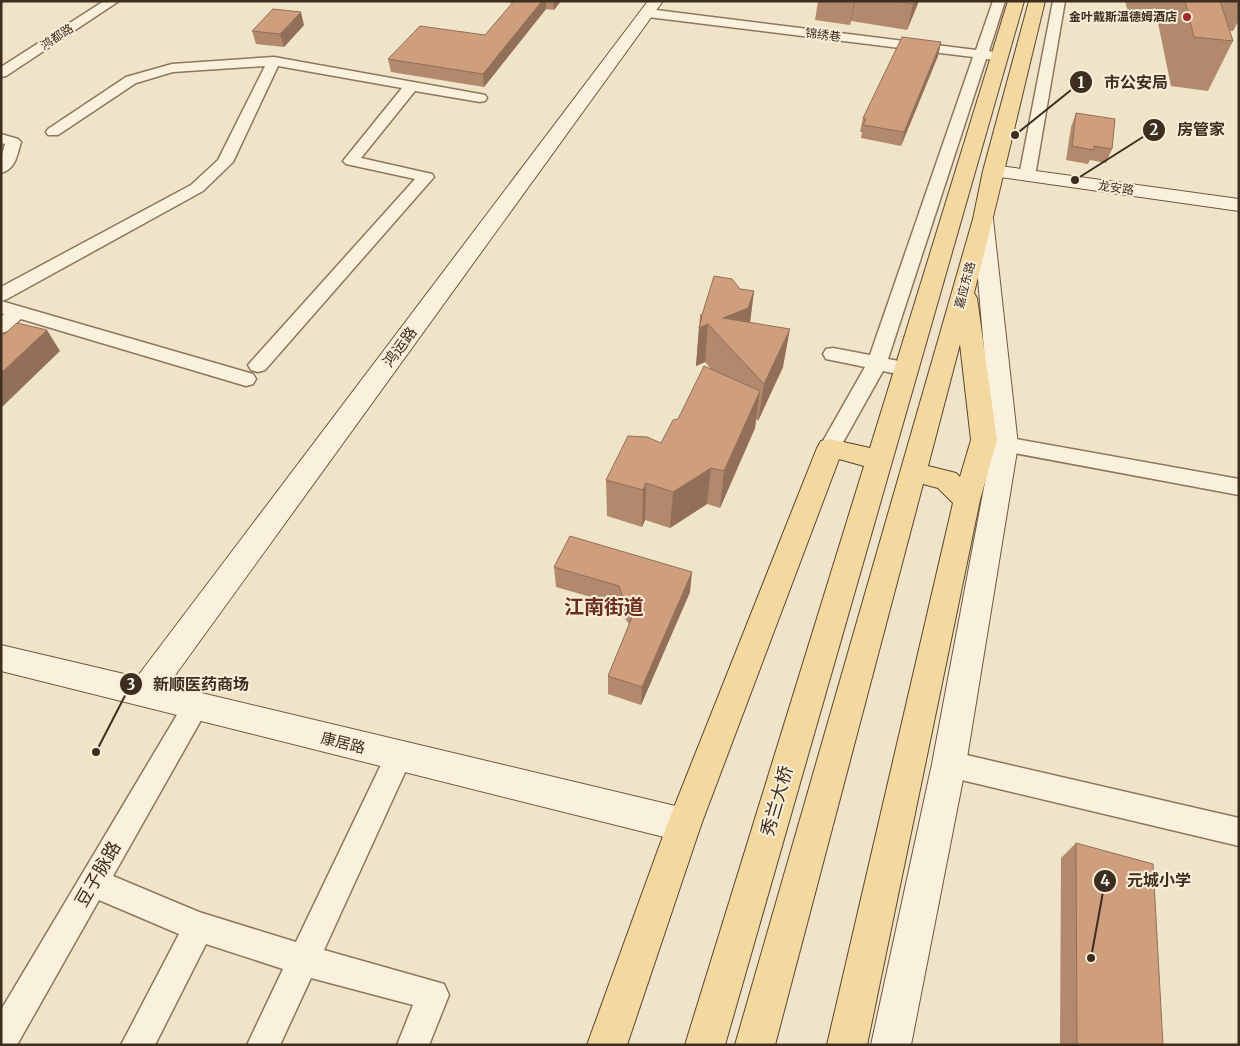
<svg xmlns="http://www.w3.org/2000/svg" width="1240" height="1046" font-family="Merriweather,'Noto Sans SC',serif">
<rect width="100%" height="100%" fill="#f0e4c8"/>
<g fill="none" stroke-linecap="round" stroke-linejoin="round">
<g stroke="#8d765c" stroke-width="3">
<g id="street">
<polygon points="104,1 119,1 6,76 1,77 1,67"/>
<polygon points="993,1 1005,1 989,51 999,53 1001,56 994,60 986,59 888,359 899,361 902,366 899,371 892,373 883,371 837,453 830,456 823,453 819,448 865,367 826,359 823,354 826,349 833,348 870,355 973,57 648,17 642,13 648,9 976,50"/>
<polygon points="1053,1 1065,1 1035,176 1033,179 1021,179 1019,176"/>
<polygon points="274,57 480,94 485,95 487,98 485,101 480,102 415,91 361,158 432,174 434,177 265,370 258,372 251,370 248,365 415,179 346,164 343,161 402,88 278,66 233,162 203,191 7,299 1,301 1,287 191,185 218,160 265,66 173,72 136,83 58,135 48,135 46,132 48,129 126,77 172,64"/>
<path d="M1,134l17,5 3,3c-4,13 -5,27 -20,31v-15l4,-14 -4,-1z"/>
<polygon points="1,301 253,374 256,379 253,384 246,386 21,319 8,331 1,333 1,317 4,314 1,313"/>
<polygon points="1005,437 1239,479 1239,495 998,450 994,445 998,440"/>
<polygon points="196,694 205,698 209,706 113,876 199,912 296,942 389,748 399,744 409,748 412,757 324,950 444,984 449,995 429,1045 397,1045 413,1005 311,978 280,1045 247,1045 283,969 206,944 155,1045 121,1045 179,934 99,900 17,1045 1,1045 1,1010 187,698"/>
<polygon points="949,751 1239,818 1239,846 949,777 939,773 935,764 939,755"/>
</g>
</g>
<g stroke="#6f573f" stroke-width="2">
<g id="secondary">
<polygon points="648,1 663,1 168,685 684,808 696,813 701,825 696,837 684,842 1,671 1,645 137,677"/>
<polygon points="993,165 1239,199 1239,211 986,175 983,171 986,167"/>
<polygon points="983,213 990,215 993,219 1018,445 966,764 911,1045 871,1045 932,764 992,445 973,219 976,215"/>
</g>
</g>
<g stroke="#5b4430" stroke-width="2">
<g id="primary">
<polygon points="1008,1 1024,1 725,1045 685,1045 864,466 839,459 701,825 627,1045 587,1045 667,825 817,448 821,441 830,439 870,448"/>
<path d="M1029,1h16c-24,97 -46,195 -71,292l3,5 20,142 -17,60 -113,545h-40l126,-542 -15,-15 -15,-4 -148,561h-40l238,-826 10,-48zM960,344l11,96 -11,37 -4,-4 -28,-7z"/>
</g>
</g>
<use href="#street" fill="#faf1dc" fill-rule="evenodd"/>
<use href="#secondary" fill="#faf1dc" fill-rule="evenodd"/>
<use href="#primary" fill="#f3d9a0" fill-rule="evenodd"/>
</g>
<g fill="#b2896c">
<polygon points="498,1 561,1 554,10 546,9 484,87 391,72 388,59 485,35 513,3"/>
<polygon points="818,1 919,1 907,30 851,21 850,25 815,20"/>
<polygon points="1125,1 1239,1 1239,21 1238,22 1233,31 1229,31 1233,41 1208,91 1171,86 1158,23 1138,21 1129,15"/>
<polygon points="304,25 284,47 256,44 252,31"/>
<polygon points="941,42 938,56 901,146 861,138 862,132 860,132 863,118"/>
<polygon points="1076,113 1112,149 1106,163 1090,160 1088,164 1066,160 1071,127"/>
<polygon points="740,289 754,291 750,323 783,367 758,421 756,419 755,428 720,508 707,504 670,528 645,520 642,527 607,516 606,480 661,443 678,419 710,368 705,362 696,366 700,315 702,315"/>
<polygon points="554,567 690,592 641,705 608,694 608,676 629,624 623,616 619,605 556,587"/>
<polygon points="1076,843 1163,1045 1060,1045 1061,858"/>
</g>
<g fill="#916f58">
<polygon points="542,1 546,1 546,9 484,87 483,74"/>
<polygon points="553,1 561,1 554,10"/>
<polygon points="854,1 855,1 851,21 850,25"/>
<polygon points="914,1 919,1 907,30 913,4"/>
<polygon points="301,12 304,25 284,47 280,34"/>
<polygon points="941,42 938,56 901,146 904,132"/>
<polygon points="754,291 749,329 723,318"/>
<polygon points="708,324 705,362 696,366 699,328"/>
<polygon points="790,329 783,367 758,421 764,384"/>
<polygon points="47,330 60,351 1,408 1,373"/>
<polygon points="760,391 755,428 720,508 724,471"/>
<polygon points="711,468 707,504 670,528 673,492"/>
<polygon points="646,483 645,520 642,527 643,490"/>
<polygon points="692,572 690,592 641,705 642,687"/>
</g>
<g fill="#cf9f7d" stroke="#916f58">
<polygon points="514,1 542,1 483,74 388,59 420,26 485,35"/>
<polygon points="895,1 914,1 913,4"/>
<polygon points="1185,1 1220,1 1233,41 1194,37"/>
<polygon points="273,9 301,12 280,34 252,31"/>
<polygon points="902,37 941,42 904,132 863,125 866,119 863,118"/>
<polygon points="1076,113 1115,119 1112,149 1094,146 1094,150 1072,146"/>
<polygon points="714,276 732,279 740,289 754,291 748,308 723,318 790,329 764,384 708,324 699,328 702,317 700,315 702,315"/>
<polygon points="17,323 47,330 1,373 1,337"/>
<polygon points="704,366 760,391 724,471 711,468 673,492 646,483 643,490 606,480 628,436 647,437 661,443 673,420 678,419"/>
<polygon points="570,536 692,572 642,687 608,676 635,610 623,597 619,586 554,567"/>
<polygon points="1076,843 1153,864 1163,1045 1077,1045"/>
</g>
<circle fill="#9e2a2b" stroke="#f7eed8" stroke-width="2" cx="1187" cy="17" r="5"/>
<g text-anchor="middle" stroke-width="4" stroke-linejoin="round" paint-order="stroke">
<g font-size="12" font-weight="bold" fill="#3d2e20" stroke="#f7eed8" text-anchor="end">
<text x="1177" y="21">金叶戴斯温德姆酒店</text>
</g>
<g font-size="12" fill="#3d2e20" stroke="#f7eed8">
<text transform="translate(823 35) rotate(7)" y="4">锦绣巷</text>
<text transform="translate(57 37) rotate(-33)" y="4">鸿都路</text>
<text transform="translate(1116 188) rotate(8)" y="4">龙安路</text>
<text transform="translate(965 285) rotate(-75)" y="4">嘉应东路</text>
</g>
<g font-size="15" fill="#3d2e20" stroke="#f7eed8">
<text transform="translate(400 347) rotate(-53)" y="5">鸿运路</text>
<text transform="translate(343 743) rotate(14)" y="5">康居路</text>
</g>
<g font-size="18" fill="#3d2e20" stroke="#f7eed8">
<text transform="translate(777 801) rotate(-74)" y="6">秀兰大桥</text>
<text transform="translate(98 874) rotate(-60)" y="6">豆子脉路</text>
</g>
<g font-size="20" font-weight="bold" fill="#6b2e1e" stroke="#f7eed8">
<text x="604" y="614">江南街道</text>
</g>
</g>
<path fill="none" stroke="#3d2e20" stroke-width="2" d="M1015 135L1081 82M1075 180L1154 130M96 752L131 684M1091 958L1105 881"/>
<g fill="#3d2e20" stroke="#f7eed8" stroke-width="2">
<circle cx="1015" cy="135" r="5"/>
<circle cx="1075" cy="180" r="5"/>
<circle cx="96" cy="752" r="5"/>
<circle cx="1091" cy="958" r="5"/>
<circle cx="1081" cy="82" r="12"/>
<circle cx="1154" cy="130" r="12"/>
<circle cx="131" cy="684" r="12"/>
<circle cx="1105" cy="881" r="12"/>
</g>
<g font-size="15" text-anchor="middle" font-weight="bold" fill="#fff">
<text x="1081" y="88">1</text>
<text x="1154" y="135">2</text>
<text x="131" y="690">3</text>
<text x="1105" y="886">4</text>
</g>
<g font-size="16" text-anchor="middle" font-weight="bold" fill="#3d2e20" stroke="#f7eed8" stroke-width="4" stroke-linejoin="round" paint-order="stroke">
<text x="1136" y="88">市公安局</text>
<text x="1201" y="135">房管家</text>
<text x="201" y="690">新顺医药商场</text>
<text x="1159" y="886">元城小学</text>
</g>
<rect width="1240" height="1046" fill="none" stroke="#3d2e20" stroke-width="5"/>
</svg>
